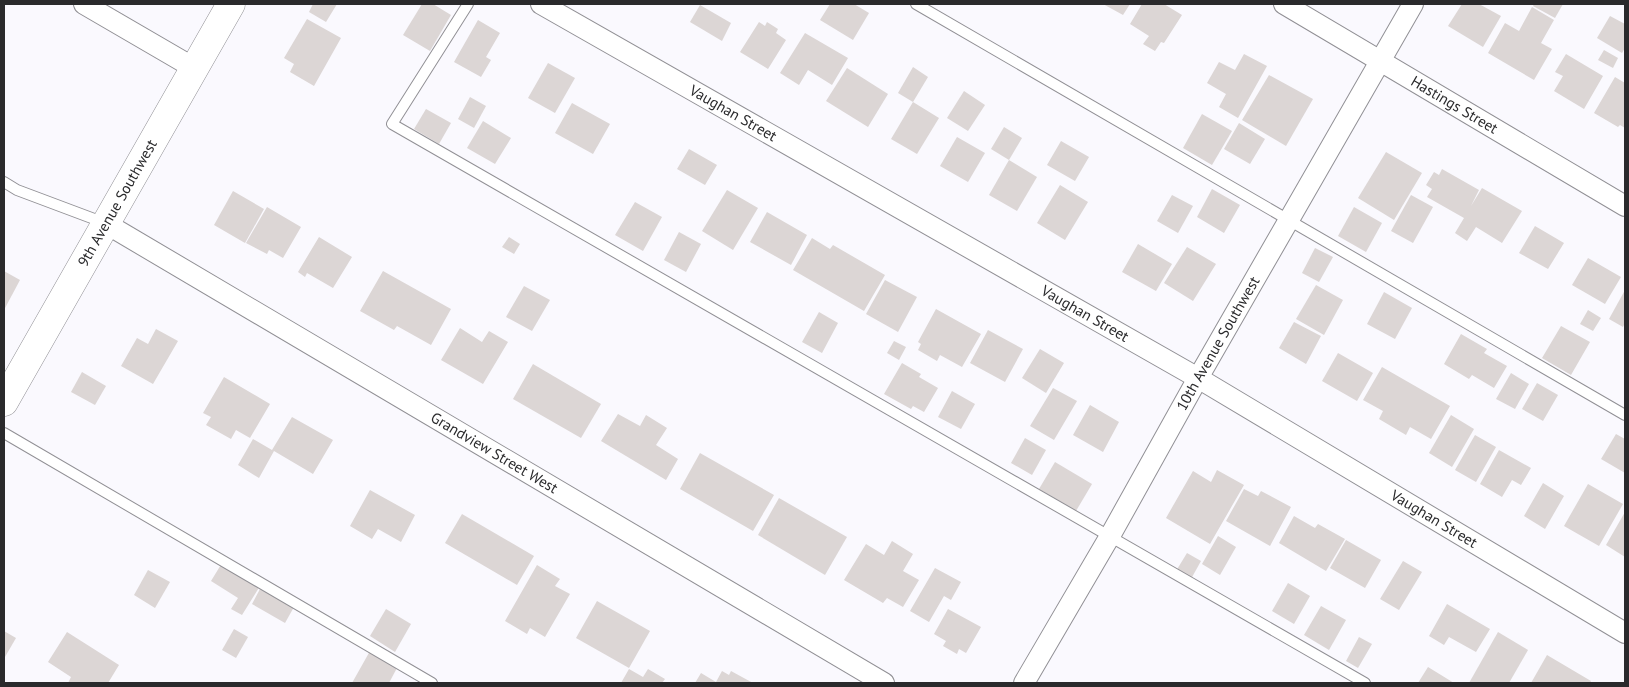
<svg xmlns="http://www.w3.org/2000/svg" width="1629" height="687" font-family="'PT Sans',sans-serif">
<rect width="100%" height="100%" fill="#faf9fe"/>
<g fill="#dcd6d5">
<polygon points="313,4 337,4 326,22 309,12"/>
<polygon points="422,4 433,4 451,15 430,51 403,35"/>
<polygon points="830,4 854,4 869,13 853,40 820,20"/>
<polygon points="1103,4 1130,4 1123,15"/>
<polygon points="1142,4 1164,4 1182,15 1164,43 1161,42 1155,51 1143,44 1149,36 1130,24"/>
<polygon points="1462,4 1479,4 1501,16 1483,47 1448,26"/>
<polygon points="1534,4 1563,4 1555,18 1533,6"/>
<polygon points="700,5 731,23 722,41 690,22"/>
<polygon points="1532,7 1554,20 1541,43 1552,49 1534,80 1488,53 1505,23 1519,31"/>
<polygon points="1610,16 1625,24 1625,48 1622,53 1597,38"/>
<polygon points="307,19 341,38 314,86 290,72 294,64 284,58"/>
<polygon points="478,20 500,33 486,57 491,60 481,77 454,62"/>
<polygon points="759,22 765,26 767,22 778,29 776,33 786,40 768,69 740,52"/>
<polygon points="805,33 848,58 832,85 808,70 799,85 780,73"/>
<polygon points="1604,50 1618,58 1613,68 1598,60"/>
<polygon points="1244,54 1267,66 1238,118 1219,107 1226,94 1207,83 1219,62 1235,70"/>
<polygon points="1566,54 1603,76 1584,109 1554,91 1563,76 1555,72"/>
<polygon points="548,63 575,78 555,113 528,98"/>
<polygon points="913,67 928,77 913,102 898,93"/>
<polygon points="847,68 888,94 868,127 826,101"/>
<polygon points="1269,75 1313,99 1286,146 1242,120"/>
<polygon points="1615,77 1625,83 1625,128 1620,125 1618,127 1594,113"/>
<polygon points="964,91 985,105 968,131 947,118"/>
<polygon points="470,97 486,106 474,128 458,119"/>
<polygon points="913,102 939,118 917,154 891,139"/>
<polygon points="572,103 610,124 593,154 555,133"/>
<polygon points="426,109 451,123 439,144 414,129"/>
<polygon points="1202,114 1232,131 1212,165 1183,148"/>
<polygon points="483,121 511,138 495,164 467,148"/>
<polygon points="1239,123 1265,139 1250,164 1224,149"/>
<polygon points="1004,127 1022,138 1009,160 991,149"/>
<polygon points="957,137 985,153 968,182 940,166"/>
<polygon points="1061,141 1089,157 1075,181 1047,165"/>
<polygon points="689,149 717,165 705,185 677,169"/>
<polygon points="1386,152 1422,173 1394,220 1358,198"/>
<polygon points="1009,160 1037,177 1017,211 989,195"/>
<polygon points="1442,169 1479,190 1471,206 1482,188 1522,211 1502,243 1476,227 1467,241 1455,233 1464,218 1427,197 1432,189 1426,185 1434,172 1439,175"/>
<polygon points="1060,185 1088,202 1065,240 1037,223"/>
<polygon points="1212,189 1240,205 1224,233 1197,217"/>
<polygon points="727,190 758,208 733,250 702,231"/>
<polygon points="233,191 264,209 245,243 214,225"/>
<polygon points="1172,195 1193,206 1178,233 1157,221"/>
<polygon points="1411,195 1433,207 1413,243 1391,231"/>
<polygon points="635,202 662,217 643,251 615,235"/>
<polygon points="267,207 301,227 283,258 269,250 267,254 246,243"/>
<polygon points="1354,207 1382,223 1366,252 1338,236"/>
<polygon points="767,212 807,235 791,265 750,242"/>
<polygon points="1535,226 1564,243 1548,269 1519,253"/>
<polygon points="679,232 701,244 686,272 664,260"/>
<polygon points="319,237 352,257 333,288 307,273 305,277 298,272"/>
<polygon points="509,237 520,244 514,254 502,247"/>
<polygon points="812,238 830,249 833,245 885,275 864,311 793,270"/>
<polygon points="1138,244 1172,264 1156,291 1122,272"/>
<polygon points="1187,247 1216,264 1193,301 1164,283"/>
<polygon points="1315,248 1333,257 1319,282 1302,273"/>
<polygon points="1588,258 1621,277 1605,304 1572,285"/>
<polygon points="4,271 20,280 4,310"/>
<polygon points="383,271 451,309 431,345 397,326 394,330 360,311"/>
<polygon points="885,280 917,297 898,332 866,314"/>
<polygon points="1316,285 1343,300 1324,335 1296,319"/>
<polygon points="524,286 550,300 532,331 506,317"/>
<polygon points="1625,290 1625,323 1623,327 1609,319"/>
<polygon points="1384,292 1412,308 1395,339 1367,324"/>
<polygon points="936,309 981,334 962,367 940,355 937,361 918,350 921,344 918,342"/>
<polygon points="1588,310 1601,318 1593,331 1580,324"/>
<polygon points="819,312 838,323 822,353 802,342"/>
<polygon points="1294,322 1321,336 1306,364 1279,348"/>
<polygon points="1561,326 1590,342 1571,375 1542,358"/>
<polygon points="460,328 482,342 489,331 508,342 483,384 441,360"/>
<polygon points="156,329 178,341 153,384 121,366 137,338 148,344"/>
<polygon points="988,330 1023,349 1005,382 970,363"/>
<polygon points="1461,334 1487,349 1484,353 1507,366 1494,388 1472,375 1469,379 1444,364"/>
<polygon points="894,341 906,347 899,360 887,353"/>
<polygon points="1040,349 1064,363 1046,393 1022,378"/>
<polygon points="1338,353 1373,373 1357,401 1322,381"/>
<polygon points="902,363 921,374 919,377 938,388 924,412 913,406 911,409 884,394"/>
<polygon points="533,364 601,404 581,438 513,399"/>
<polygon points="1382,367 1450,406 1431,439 1410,427 1406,435 1379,419 1383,411 1363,400"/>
<polygon points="82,372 106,386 95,405 71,392"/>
<polygon points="1511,373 1529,384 1515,409 1496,399"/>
<polygon points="224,377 270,404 250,438 236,430 231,439 206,425 211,417 203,413"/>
<polygon points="1537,383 1558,395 1543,421 1522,409"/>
<polygon points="1053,388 1077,401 1054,440 1030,426"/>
<polygon points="952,391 975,404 961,429 938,417"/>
<polygon points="1090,405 1119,422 1103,452 1073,435"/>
<polygon points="618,414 640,426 646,415 667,428 656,445 678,459 666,480 601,441"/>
<polygon points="1451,415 1474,429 1452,467 1429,453"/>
<polygon points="292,417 333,440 313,474 274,451 259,478 238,465 253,439 272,450"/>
<polygon points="1616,434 1625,439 1625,473 1601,459"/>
<polygon points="1475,435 1496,447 1476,482 1455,470"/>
<polygon points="1025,438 1046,450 1032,475 1011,463"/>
<polygon points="1499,450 1531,468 1521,485 1512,480 1502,497 1480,484"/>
<polygon points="700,453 774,495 753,531 680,489"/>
<polygon points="1055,462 1092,484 1076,511 1039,489"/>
<polygon points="1217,470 1244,485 1210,544 1166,518 1193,471 1211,482"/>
<polygon points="1543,483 1564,496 1545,529 1524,516"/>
<polygon points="1588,484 1623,504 1599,546 1564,526"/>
<polygon points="1244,489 1258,496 1261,491 1291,507 1270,546 1226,521"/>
<polygon points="370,490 415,515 401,542 378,529 372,539 350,526"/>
<polygon points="779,498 847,537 825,575 758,535"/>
<polygon points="1625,512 1625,557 1606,545"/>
<polygon points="462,514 534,556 517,585 445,543"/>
<polygon points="1294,516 1315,528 1318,524 1345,539 1326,571 1279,543"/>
<polygon points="1218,536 1236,547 1220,575 1202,564"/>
<polygon points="1346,540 1381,560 1365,588 1330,568"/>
<polygon points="892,541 913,554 903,571 919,580 903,607 887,598 883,603 844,580 866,544 884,555"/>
<polygon points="1187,553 1201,561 1191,579 1176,571"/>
<polygon points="1403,561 1422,572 1399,610 1380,599"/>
<polygon points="222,563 260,586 242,615 231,609 238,598 211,581"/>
<polygon points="537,565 560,579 555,586 570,594 545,637 530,628 527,634 505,621"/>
<polygon points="935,568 961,582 951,600 944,596 929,622 910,611"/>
<polygon points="148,570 170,582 155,608 134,595"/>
<polygon points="1288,583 1310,596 1294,624 1272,611"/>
<polygon points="260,589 294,607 285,623 252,604"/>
<polygon points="597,601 650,631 629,668 576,638"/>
<polygon points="1447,604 1490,629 1476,652 1449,637 1444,645 1429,636"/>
<polygon points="1321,606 1346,620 1329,650 1304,635"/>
<polygon points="386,609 411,624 395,652 370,636"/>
<polygon points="948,609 981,627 966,653 959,649 957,654 943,646 946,641 934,634"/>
<polygon points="234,629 248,637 236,658 222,650"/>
<polygon points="4,631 16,638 5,657 4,657"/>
<polygon points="67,632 119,665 108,683 68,683 71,677 48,662"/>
<polygon points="1498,632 1528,650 1509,683 1469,683"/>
<polygon points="1359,637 1372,644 1358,668 1346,661"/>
<polygon points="370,651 398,666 389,683 352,683"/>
<polygon points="1547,655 1591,681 1590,683 1531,683"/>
<polygon points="1428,667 1454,683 1418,683"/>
<polygon points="629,669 643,677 648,669 665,679 662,683 621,683"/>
<polygon points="722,671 729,675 731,671 753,683 695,683 701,673 716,682"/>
</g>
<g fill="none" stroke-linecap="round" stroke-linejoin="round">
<g stroke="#919095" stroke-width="12">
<g id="lane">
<polyline points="468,4 392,124 1365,683"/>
<polyline points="916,4 1625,415"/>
<polyline points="4,182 17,190 105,223"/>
<polyline points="4,433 432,683"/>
</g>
</g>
<g stroke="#919095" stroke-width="22">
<g id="street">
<polyline points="84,4 194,68"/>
<path id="s1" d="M541,4l657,374 427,255"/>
<path id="s2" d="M1284,4l341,202"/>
<path id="s3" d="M105,223l779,460"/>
<path id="s4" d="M1024,683l86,-147 88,-158 215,-374"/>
</g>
</g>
<g stroke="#919095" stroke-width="29">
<g id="secondary">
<path id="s5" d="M4,402l227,-398"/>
</g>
</g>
<use href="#lane" stroke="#fff" stroke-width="10"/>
<use href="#street" stroke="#fff" stroke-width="20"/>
<use href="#secondary" stroke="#fff" stroke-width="28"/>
</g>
<g text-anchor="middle" stroke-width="4" stroke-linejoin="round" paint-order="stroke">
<g font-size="15" fill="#2a2a2c" stroke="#fff">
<text dy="5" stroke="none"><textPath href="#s2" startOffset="198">Hastings Street</textPath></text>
<text dy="5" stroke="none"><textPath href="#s1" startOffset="221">Vaughan Street</textPath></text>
<text dy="5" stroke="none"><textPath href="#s5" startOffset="229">9th Avenue Southwest</textPath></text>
<text dy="5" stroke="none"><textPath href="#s1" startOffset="626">Vaughan Street</textPath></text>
<text dy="5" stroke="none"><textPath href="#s4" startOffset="391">10th Avenue Southwest</textPath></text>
<text dy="5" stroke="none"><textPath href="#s3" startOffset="452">Grandview Street West</textPath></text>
<text dy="5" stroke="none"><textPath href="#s1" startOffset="1031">Vaughan Street</textPath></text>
</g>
</g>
<rect width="1629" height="687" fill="none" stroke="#2a2a2c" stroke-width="10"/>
</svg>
